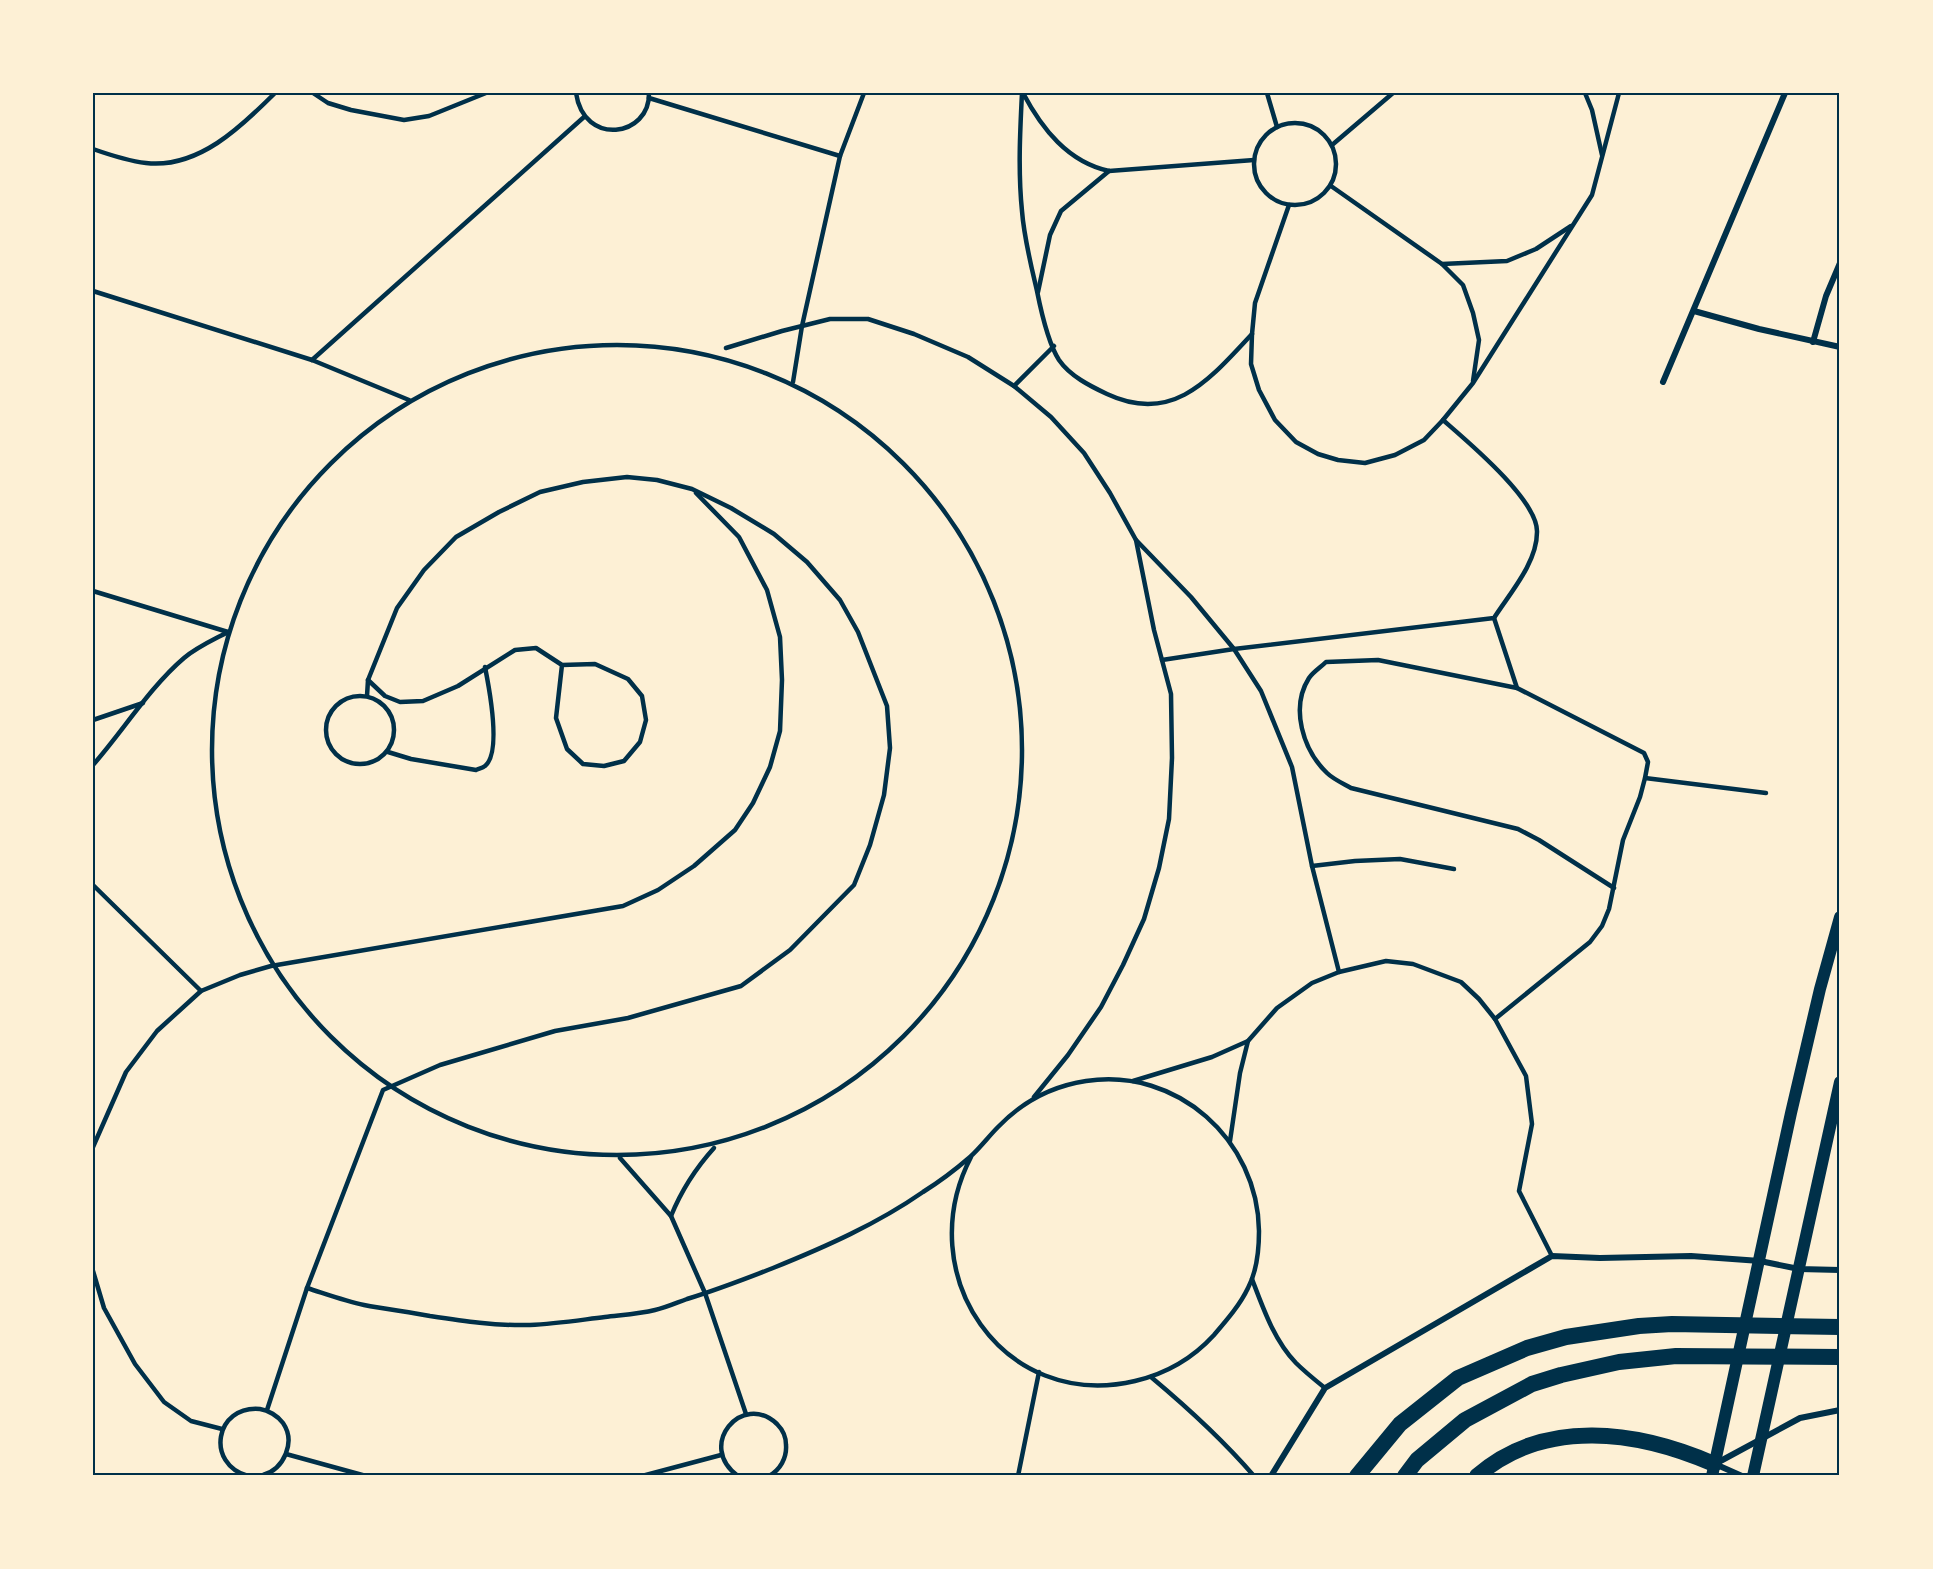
<svg xmlns="http://www.w3.org/2000/svg" width="1933" height="1569" font-family="'Fira Sans Condensed',sans-serif">
<rect width="100%" height="100%" fill="#fdf0d5"/>
<g fill="none" stroke-linecap="round" stroke-linejoin="round">
<g stroke="#003049" stroke-width="4.5">
<polyline points="313,93 328,103 351,110 404,120 429,116 486,93"/>
<path d="M576,93c8,54 74,44 73,0"/>
<path d="M1022,93c-2,39 -4,79 0,118 2,27 9,54 15,80 4,20 11,52 22,69 11,16 31,26 48,34 66,31 103,-15 145,-60"/>
<path d="M1023,93c19,36 45,69 86,78l145,-11"/>
<polyline points="1267,93 1277,127"/>
<polyline points="1585,93 1592,110 1602,155"/>
<polyline points="649,98 840,156"/>
<circle cx="1295" cy="164" r="41"/>
<polyline points="1332,145 1393,93"/>
<path d="M93,149c17,6 35,12 53,14 52,6 95,-36 129,-70"/>
<polyline points="1331,186 1442,264 1463,285 1473,313 1479,340 1473,381"/>
<polyline points="1289,205 1255,303 1252,334 1251,364 1259,390 1275,420 1296,442 1318,454 1338,460 1365,463 1395,455 1424,440 1443,420 1473,383 1592,195 1619,93"/>
<polyline points="1442,264 1507,261 1536,249 1571,226"/>
<polyline points="93,291 312,360 409,400"/>
<polyline points="1038,292 1050,235 1061,211 1109,171"/>
<circle cx="617" cy="750" r="405"/>
<polyline points="726,348 782,331 830,319 868,319 914,334 968,357 1014,386 1051,417 1084,453 1110,493 1136,540 1191,597 1234,649 1261,691 1292,767 1312,866 1339,972"/>
<polyline points="312,360 584,117"/>
<polyline points="793,382 802,326 840,156 864,93"/>
<polyline points="1014,386 1054,346"/>
<polyline points="93,591 228,632"/>
<polyline points="1494,618 1517,688 1644,753 1648,762 1645,778 1640,797 1623,840 1609,909 1602,926 1590,942 1495,1019"/>
<path d="M1162,660l72,-11 260,-31c16,-25 43,-55 43,-86 1,-32 -70,-91 -94,-112"/>
<polyline points="368,680 385,696 400,702 423,701 458,686 515,650 536,648 562,665 595,664 628,679 642,696 646,720 640,742 624,761 604,766 583,764 567,749 556,718 562,665"/>
<path d="M1517,688l-139,-28 -52,2c-5,5 -13,10 -17,16 -19,30 -6,72 18,95 6,6 17,11 24,15l167,41 21,11 75,48"/>
<circle cx="360" cy="730" r="34"/>
<polyline points="93,720 143,703"/>
<path d="M388,752l23,7 65,11c2,-1 7,-2 9,-4 17,-14 4,-79 0,-99"/>
<path d="M93,765c30,-34 57,-78 91,-107 13,-11 29,-18 44,-26"/>
<polyline points="1645,778 1766,793"/>
<polyline points="1312,866 1355,861 1400,859 1454,869"/>
<polyline points="93,885 201,991"/>
<polyline points="1133,1081 1212,1057 1248,1041 1277,1008 1312,983 1339,972 1386,961 1413,964 1461,982 1479,999 1495,1019 1526,1076 1532,1124 1519,1191 1552,1256"/>
<polyline points="1034,1097 1068,1055 1101,1007 1123,965 1144,919 1159,868 1169,819 1172,758 1171,694 1154,630 1136,540"/>
<polyline points="1230,1141 1240,1073 1248,1041"/>
<polyline points="93,1147 126,1072 157,1031 201,991 240,975 271,966 623,906 658,890 694,866 735,830 753,803 770,767 780,731 782,680 780,637 767,590 739,537 696,493"/>
<polyline points="620,1158 671,1216 705,1293 746,1414"/>
<path d="M671,1216c11,-27 24,-47 43,-68"/>
<polyline points="93,1271 104,1308 135,1364 164,1402 191,1421 222,1429"/>
<path d="M1252,1279c11,29 22,61 44,84 9,9 19,17 29,25"/>
<path d="M307,1288c19,6 38,13 57,17 21,4 44,7 66,11 33,5 66,10 100,9 25,-1 50,-5 75,-8 16,-2 34,-3 50,-7 10,-2 21,-7 32,-11 29,-9 58,-20 86,-31 52,-21 104,-44 150,-76 16,-10 32,-22 47,-35 10,-9 19,-21 28,-30 24,-25 55,-41 88,-46 91,-14 172,59 173,150 0,19 -2,40 -11,57 -8,17 -22,33 -34,47 -21,23 -49,39 -79,46 -132,31 -225,-107 -164,-224"/>
<path d="M1151,1377c37,31 72,63 103,99"/>
<polyline points="267,1410 307,1288 383,1090 440,1065 555,1031 628,1018 741,986 790,950 854,885 870,845 884,795 890,748 887,706 858,632 840,600 807,562 774,534 731,508 692,489 657,480 627,477 583,482 540,492 499,512 456,537 424,570 397,608 368,680 367,696"/>
<polyline points="286,1454 366,1476"/>
<path d="M248,1476c-43,-12 -33,-71 12,-67 8,1 18,7 23,14 13,19 1,46 -20,52 -4,1 -10,1 -14,1"/>
<polyline points="642,1476 721,1455"/>
<path d="M738,1476c-42,-30 4,-85 39,-52 5,5 9,13 9,21 1,13 -6,25 -17,31"/>
<polyline points="1018,1476 1039,1372"/>
</g>
<g stroke="#003049" stroke-width="6">
<polyline points="1694,311 1759,329 1840,347"/>
<polyline points="1813,342 1826,296 1840,263"/>
<polyline points="1663,382 1785,93"/>
<polyline points="1715,1464 1800,1418 1840,1410"/>
<polyline points="1715,1464 1742,1476"/>
<polyline points="1271,1476 1325,1388 1552,1256 1600,1258 1691,1256 1760,1261 1799,1269 1840,1270"/>
</g>
<g stroke="#003049" stroke-width="12">
<polyline points="1712,1476 1791,1113 1820,989 1840,917"/>
<polyline points="1753,1476 1840,1082"/>
</g>
<g stroke="#003049" stroke-width="16">
<polyline points="1357,1476 1400,1424 1458,1378 1527,1348 1566,1337 1639,1326 1672,1324 1840,1327"/>
<polyline points="1405,1476 1417,1460 1465,1420 1532,1384 1561,1375 1619,1362 1676,1356 1840,1357"/>
<path d="M1477,1476c68,-59 161,-45 237,-12"/>
</g>
</g>
<rect width="1933" height="1569" fill="none" stroke="#fdf0d5" stroke-width="189"/>
<rect x="94" y="94" width="1744" height="1380" fill="none" stroke="#003049" stroke-width="2"/>
</svg>
